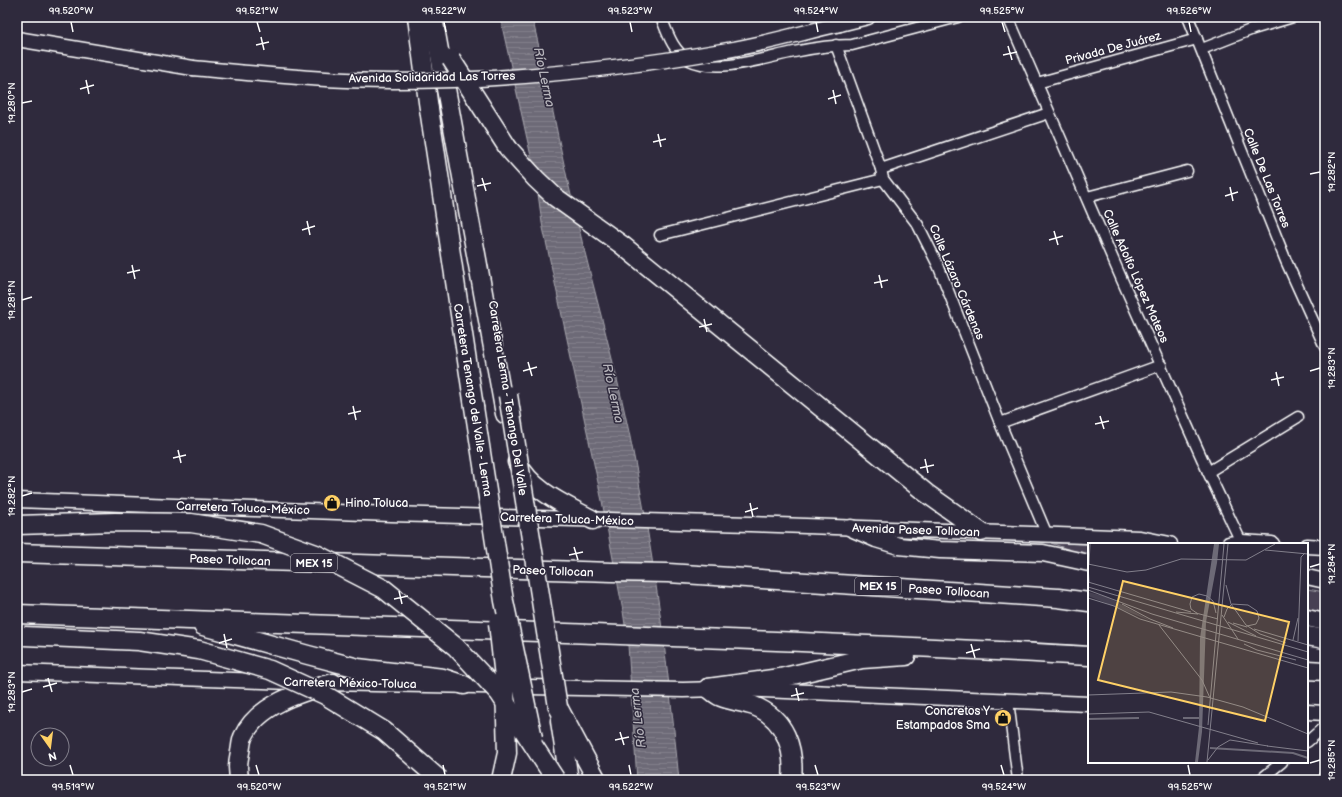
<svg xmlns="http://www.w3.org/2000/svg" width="1342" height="797" font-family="'Balsamiq Sans',sans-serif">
<defs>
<pattern id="water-rules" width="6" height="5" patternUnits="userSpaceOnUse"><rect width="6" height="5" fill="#6d6a77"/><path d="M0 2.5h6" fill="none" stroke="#83808b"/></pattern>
</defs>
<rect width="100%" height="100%" fill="#2f2a3d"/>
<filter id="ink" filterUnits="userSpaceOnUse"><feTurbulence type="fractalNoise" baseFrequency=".025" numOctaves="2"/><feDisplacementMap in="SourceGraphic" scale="8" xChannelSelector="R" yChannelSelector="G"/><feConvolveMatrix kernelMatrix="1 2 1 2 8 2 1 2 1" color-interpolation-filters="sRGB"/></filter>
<g filter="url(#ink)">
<g fill="#464152" stroke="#a2a0a8">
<polygon points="1051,543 1089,544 1089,557 1084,555"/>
<polygon points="1307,589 1325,592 1325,614 1307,609"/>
</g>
<path fill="url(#water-rules)" stroke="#a7a6ad" d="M500,17h32c13,53 23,107 35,161 19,85 44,169 62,254 24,114 39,232 50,348h-42l-9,-135 -5,-34 -21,-110 -60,-278 -6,-44z"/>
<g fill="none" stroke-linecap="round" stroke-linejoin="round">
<g stroke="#fff" stroke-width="13">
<g id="street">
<path d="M661,17c6,15 12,35 28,43 29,14 75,-2 105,-8 19,-4 39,-7 58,-7l106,-28"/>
<polyline points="1008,17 1122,280 1208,472 1242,544"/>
<polyline points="1188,17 1286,261 1325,347"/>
<polyline points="836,45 881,169 883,179 918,225 938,265 1000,423 1047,535"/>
<polyline points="1202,49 1253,29 1293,17"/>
<polyline points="1037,83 1197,39"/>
<polyline points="881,169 1049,113"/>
<polyline points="1087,197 1187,171"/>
<polyline points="660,235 883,179"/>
<polyline points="1000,423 1161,365"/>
<polyline points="1208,472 1298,417"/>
<polyline points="1008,701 1018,780"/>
<polyline points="1307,742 1325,726"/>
<polyline points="1260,780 1282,762"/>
</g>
</g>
<g stroke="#fff" stroke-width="17">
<g id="secondary">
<polyline points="840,24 868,17"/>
<polyline points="17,39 193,68"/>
<polyline points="17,500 391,514 750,524 1140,538 1170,544"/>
<polyline points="1229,544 1242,542 1272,544"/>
<polyline points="1307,546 1325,547"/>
<polyline points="1307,577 1325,581"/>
<polyline points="17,672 291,682"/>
<polyline points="324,683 683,690 717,689"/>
<polyline points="738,689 1089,704"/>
<polyline points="1307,712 1325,713"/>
</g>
</g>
<g stroke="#fff" stroke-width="19">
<g id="primary">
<polyline points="851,528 876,539 899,546 940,550 1043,553 1089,563"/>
<polyline points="1307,618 1325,622"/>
</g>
</g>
<g stroke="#fff" stroke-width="21">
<g id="highway">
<polyline points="417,17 428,102 474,407"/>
<polyline points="433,17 505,414"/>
<polyline points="508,148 536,179 555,197 622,245 926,493 981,532"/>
<path d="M517,462c15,30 49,43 76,58"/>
<polyline points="17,553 612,572 668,573 1058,598 1089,602"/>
<path d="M17,614c192,5 384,13 577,20 165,6 330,12 495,22"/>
<polyline points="203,626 308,655 358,668 443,678 464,685"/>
<polyline points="1307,636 1325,639"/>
<polyline points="1307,670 1325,671"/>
<polyline points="708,688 780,678 862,659 906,656"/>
<path d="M708,688c4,3 8,7 13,9 10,4 22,5 33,9 31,12 41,42 38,74"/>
<polyline points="558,707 597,780"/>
<polyline points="560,721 569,780"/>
<path d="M240,780c-3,-8 -2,-19 0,-28 1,-4 1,-10 3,-15 15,-33 58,-45 90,-54"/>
</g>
</g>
<use href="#street" stroke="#2f2a3d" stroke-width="10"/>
<use href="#secondary" stroke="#2f2a3d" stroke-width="14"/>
<use href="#primary" stroke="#2f2a3d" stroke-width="16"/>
<use href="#highway" stroke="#2f2a3d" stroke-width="18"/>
<g stroke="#fff" stroke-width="17" stroke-linecap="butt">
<path id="secondary-bridge" d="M193,68c67,6 133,13 200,13 109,0 220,-11 329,-30 39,-6 79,-18 118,-27"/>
</g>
<g stroke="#fff" stroke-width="21" stroke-linecap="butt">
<g id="highway-bridge">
<polyline points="451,59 508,148"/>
<polyline points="508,395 558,707"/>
<polyline points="474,407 504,601 533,738"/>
<polyline points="17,525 115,522 191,523 261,534 316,554 384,589 456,647 499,693 556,780"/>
<polyline points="498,623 505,686 507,753 501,780"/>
<polyline points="24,636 139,641 199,650 270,670 325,695 384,731 440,780"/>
</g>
</g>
<use href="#secondary-bridge" stroke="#2f2a3d" stroke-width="14"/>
<use href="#highway-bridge" stroke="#2f2a3d" stroke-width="18"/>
</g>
<polygon fill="#4d4956" stroke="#fff" points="1325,760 1325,780 1319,780 1321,766"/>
</g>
<path fill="none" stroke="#fff" stroke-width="1.5" d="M71,22l2,10M257,22l3,10M444,22l2,10M630,22l2,10M816,22l2,10M1002,22l3,10M1189,22l2,10M261,37l3,13M256,45l13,-3M1008,46l4,14M1003,55l14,-3M86,80l3,14M80,89l14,-4M833,90l3,14M828,99l13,-4M22,103l10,-2M658,134l3,13M653,142l13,-3M1310,174l10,-2M482,178l4,13M477,186l14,-3M1230,187l3,14M1225,196l13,-4M307,221l3,14M302,230l13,-4M1054,231l4,14M1049,240l14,-4M132,265l3,14M127,273l13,-3M879,275l3,13M874,283l14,-3M22,300l10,-3M704,319l3,13M699,327l13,-3M528,362l4,14M523,371l14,-4M1310,371l10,-3M1276,372l3,14M1271,380l13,-3M353,406l3,14M348,414l13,-3M1100,416l4,13M1095,424l14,-3M178,450l3,13M173,458l13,-3M925,459l3,14M920,468l14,-3M22,496l10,-3M750,503l3,14M745,512l13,-4M574,547l4,13M569,555l14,-3M1310,567l10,-3M399,591l3,13M394,599l14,-3M224,634l3,14M219,643l13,-4M971,644l4,14M966,653l14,-4M48,678l4,14M43,687l14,-4M796,688l3,13M22,692l10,-3M791,696l13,-3M620,732l4,13M615,740l14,-3M1310,763l10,-3M70,765l3,10M256,765l3,10M443,765l2,10M629,765l2,10M815,765l3,10M1001,765l3,10M1188,765l2,10"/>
<defs>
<g id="shop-disc" transform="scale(0.9)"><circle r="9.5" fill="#ffd166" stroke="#2f2a3d"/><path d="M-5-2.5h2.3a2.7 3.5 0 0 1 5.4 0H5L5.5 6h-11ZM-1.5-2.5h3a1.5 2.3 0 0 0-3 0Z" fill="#111"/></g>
</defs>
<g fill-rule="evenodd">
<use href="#shop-disc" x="332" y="503"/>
<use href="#shop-disc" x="1003" y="718"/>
</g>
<g text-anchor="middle" stroke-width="3" stroke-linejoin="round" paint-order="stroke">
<g fill="#2f2a3d" stroke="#c1bfc5" stroke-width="1">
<rect x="291" y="554" width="46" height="18" rx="3"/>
<rect x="855" y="577" width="46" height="18" rx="3"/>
</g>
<g font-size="11" font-weight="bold" fill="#fff">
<text x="314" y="567">MEX 15</text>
<text x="878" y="590">MEX 15</text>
</g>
<g font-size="12" fill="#fff" stroke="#2f2a3d">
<text transform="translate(1113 48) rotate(-15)" y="4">Privada De Juárez</text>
<text transform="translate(432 77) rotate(-1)" y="4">Avenida Solidaridad Las Torres</text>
<text transform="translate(1267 178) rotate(68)" y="4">Calle De Las Torres</text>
<text transform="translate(1136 276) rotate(66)" y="4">Calle Adolfo López Mateos</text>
<text transform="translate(957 282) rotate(67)" y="4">Calle Lázaro Cárdenas</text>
<text transform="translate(508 398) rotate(81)" y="4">Carretera Lerma - Tenango Del Valle</text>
<text transform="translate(473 400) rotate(81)" y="4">Carretera Tenango del Valle - Lerma</text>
<text transform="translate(243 508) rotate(2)" y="4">Carretera Toluca-México</text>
<text transform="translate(567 519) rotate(2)" y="4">Carretera Toluca-México</text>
<text transform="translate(916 530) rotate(2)" y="4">Avenida Paseo Tollocan</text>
<text transform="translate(230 560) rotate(2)" y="4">Paseo Tollocan</text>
<text transform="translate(553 571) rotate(2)" y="4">Paseo Tollocan</text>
<text transform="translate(949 591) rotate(4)" y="4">Paseo Tollocan</text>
<text transform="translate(350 683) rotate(1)" y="4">Carretera México-Toluca</text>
</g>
<g font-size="12" fill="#fff" stroke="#2f2a3d" text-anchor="start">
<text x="345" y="507">Hino Toluca</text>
<text x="990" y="715" text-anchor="end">Concretos Y<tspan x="990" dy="14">Estampados Sma</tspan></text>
</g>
<g font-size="13" font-style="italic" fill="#b6b4bb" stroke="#2f2a3d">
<text transform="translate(545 77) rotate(78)" y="5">Río Lerma</text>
<text transform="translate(614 393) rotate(78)" y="5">Río Lerma</text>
<text transform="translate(637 718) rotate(-97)" y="5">Río Lerma</text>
</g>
</g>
<g transform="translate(1088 543)">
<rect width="220" height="220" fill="#2f2a3d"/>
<path d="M0,49l20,5 43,24 -63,-25z" fill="#464152"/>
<path d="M126,1h5l-2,19 -11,59 -4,110 -4,30h-3l4,-35 1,-89z" fill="#6d6a77"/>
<path fill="none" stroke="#6d6a77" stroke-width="2" d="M95,175h16M0,176l51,-1M122,205l83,5 15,5"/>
<path fill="none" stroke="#827f8b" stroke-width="1" d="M177,7l43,4M0,21l39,8 19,-2 35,-11 65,1 29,-16M0,21l1,18M1,22l1,-21M0,39l103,30M138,42l5,19 15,21 14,9 26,9M0,44l220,65M0,47l64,24 156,46M0,55l26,8 26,13 168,49M34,61l28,15 23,9M88,69l22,2M108,70l22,6M110,71l-7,-5 -1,-5 2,-7 7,-3 8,2 6,5 3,12M134,72l16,24M136,74l3,-8 5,-5 16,1 9,6 2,7 -3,6 -9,2M140,79l28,14M145,80l14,4M71,82l43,55 8,18M166,86l54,16M205,97l5,-22M210,98l3,-84 4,-4M156,101l13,6 39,10M0,152l83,-3 36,5 36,10 65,27M0,171l61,-2 109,31M120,182l16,-181M179,203l41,5M120,217l10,-13 12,-7 38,6M119,219l21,-218"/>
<path fill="#ffd166" fill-opacity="0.15" stroke="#ffd166" stroke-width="2" d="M35,38l166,41 -24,99 -167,-41z"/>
<rect width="220" height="220" fill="none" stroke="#fff" stroke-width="2"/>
</g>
<rect width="1342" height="797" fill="none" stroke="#2f2a3d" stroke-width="44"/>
<g transform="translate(50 747) rotate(166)"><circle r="19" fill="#2f2a3d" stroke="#827f8b"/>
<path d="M0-3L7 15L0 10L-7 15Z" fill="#ffd166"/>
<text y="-6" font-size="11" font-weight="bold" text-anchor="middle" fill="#ffffff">N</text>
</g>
<rect x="22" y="22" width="1298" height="753" fill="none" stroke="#fff" stroke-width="1.5"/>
<g font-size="10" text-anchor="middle" fill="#fff">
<text x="71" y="14">99.520°W</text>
<text x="257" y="14">99.521°W</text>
<text x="444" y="14">99.522°W</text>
<text x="630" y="14">99.523°W</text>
<text x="816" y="14">99.524°W</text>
<text x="1002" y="14">99.525°W</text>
<text x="1189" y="14">99.526°W</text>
<text transform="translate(11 103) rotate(-90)" y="4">19.280°N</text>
<text transform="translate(1331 172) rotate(-90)" y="4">19.282°N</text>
<text transform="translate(11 300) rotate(-90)" y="4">19.281°N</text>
<text transform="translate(1331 368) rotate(-90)" y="4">19.283°N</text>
<text transform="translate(11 496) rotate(-90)" y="4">19.282°N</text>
<text transform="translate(1331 564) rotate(-90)" y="4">19.284°N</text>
<text transform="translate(11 692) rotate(-90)" y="4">19.283°N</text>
<text transform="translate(1331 760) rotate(-90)" y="4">19.285°N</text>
<text x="73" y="790">99.519°W</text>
<text x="259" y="790">99.520°W</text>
<text x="445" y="790">99.521°W</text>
<text x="631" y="790">99.522°W</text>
<text x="818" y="790">99.523°W</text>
<text x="1004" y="790">99.524°W</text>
<text x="1190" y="790">99.525°W</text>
</g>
</svg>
